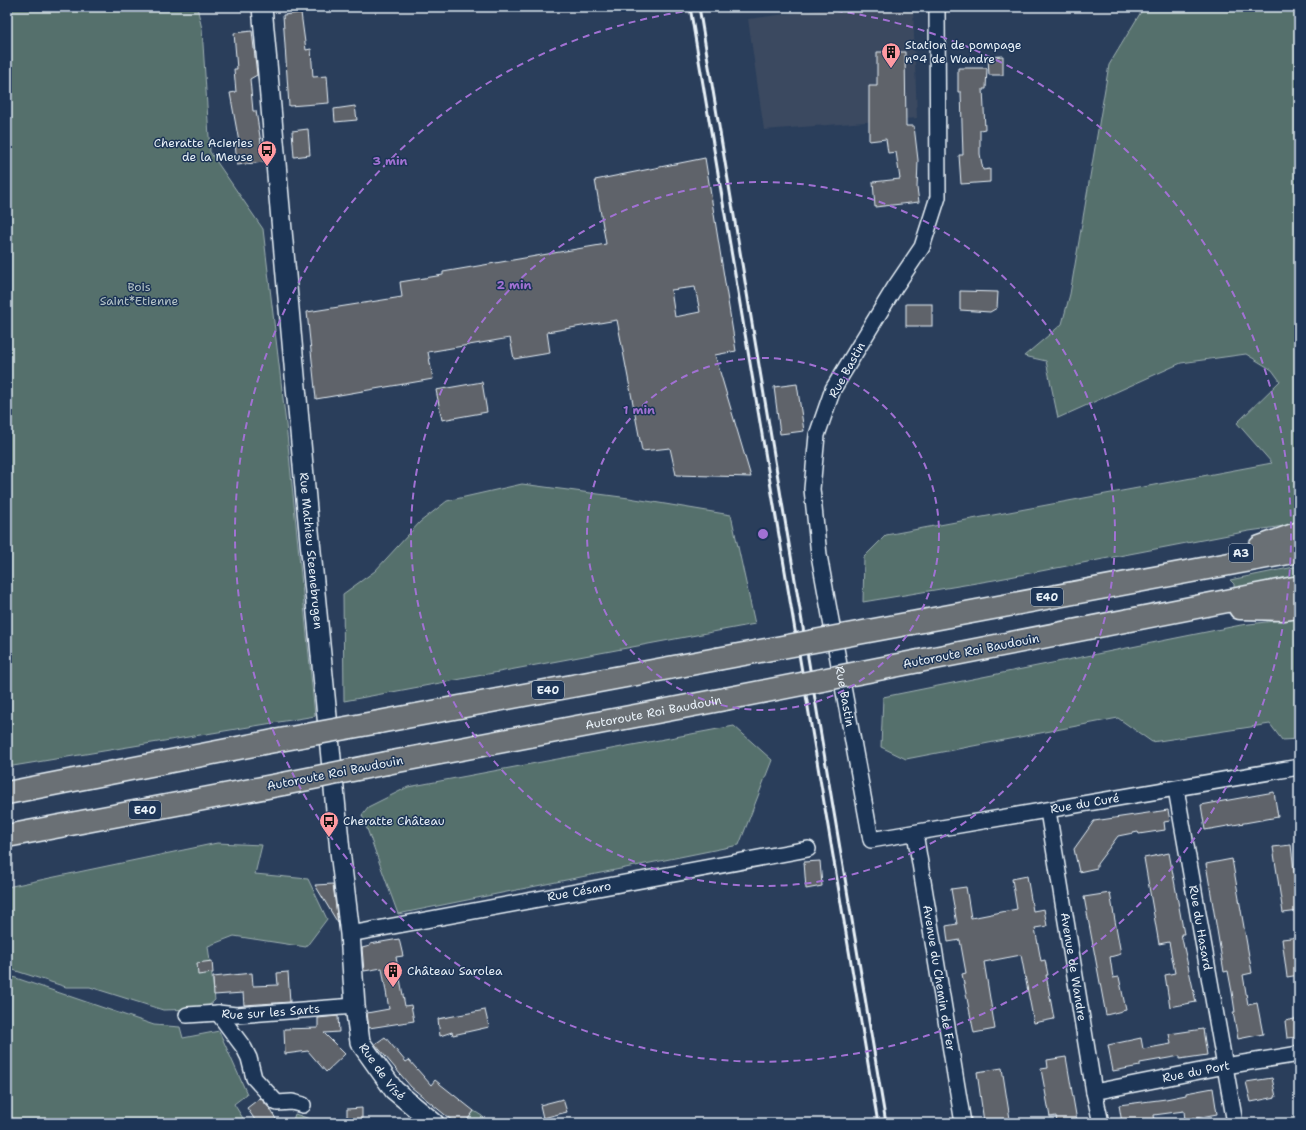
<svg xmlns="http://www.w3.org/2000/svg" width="1306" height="1130" font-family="'Shantell Sans',sans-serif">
<rect width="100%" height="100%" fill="#2a3e5b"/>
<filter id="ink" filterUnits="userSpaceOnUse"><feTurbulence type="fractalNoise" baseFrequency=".025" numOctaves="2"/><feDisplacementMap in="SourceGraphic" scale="8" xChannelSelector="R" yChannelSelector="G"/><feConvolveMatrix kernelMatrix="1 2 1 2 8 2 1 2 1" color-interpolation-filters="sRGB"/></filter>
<g filter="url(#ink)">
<polygon fill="#3a4960" points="841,7 913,7 917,118 764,130 748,19"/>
<g fill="#556f6c" stroke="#9eb0b2">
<polygon points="7,7 197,7 202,29 210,152 263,229 286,424 315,716 7,767"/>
<polygon points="1144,7 1299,7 1299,524 1249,531 994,580 863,602 864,557 886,535 1272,463 1237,423 1280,381 1272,370 1246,354 1181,363 1058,418 1046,361 1024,356 1062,324 1070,294 1109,65"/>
<polygon points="522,484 629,498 731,515 755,624 344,701 343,594 375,571 420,522 447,501"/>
<polygon points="1299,566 1299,576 1234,589 1234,584 1230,580"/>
<polygon points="1299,618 1299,739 1282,740 1270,724 1152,742 1118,718 906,759 881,747 883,697 1241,625"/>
<polygon points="734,726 772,760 739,845 398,914 362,815 368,807 408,787"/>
<polygon points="217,843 262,845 255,874 308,879 327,919 306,947 234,936 208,946 215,1000 205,1009 163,1010 90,987 66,987 7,968 7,887"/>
<polygon points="7,975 154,1025 180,1027 183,1038 219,1031 247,1094 234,1104 246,1123 7,1123"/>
<polygon points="474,1111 482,1116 486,1123 465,1123"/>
<polygon points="295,1114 319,1122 319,1123 292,1123"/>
</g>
<g fill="#5f636a" stroke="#e8f1f8" fill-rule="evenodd">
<polygon points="301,13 306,50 311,49 313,77 327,76 329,103 289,106 283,15"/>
<polygon points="252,31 257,75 250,79 253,111 256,111 264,162 237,165 235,142 239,142 230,93 236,92 234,69 237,69 234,33"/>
<polygon points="877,52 905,52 906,126 914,126 918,160 917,188 919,202 875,207 873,182 900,179 896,152 888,153 886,139 869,141 869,86 877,86"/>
<polygon points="1003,56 1003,75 989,75 988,57"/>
<polygon points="958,68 987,68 986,89 983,89 985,129 980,130 980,154 983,170 990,169 990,182 961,184 959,155 963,155 961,92 958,92"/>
<polygon points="355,106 357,120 335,122 334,109"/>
<polygon points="308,129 310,155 294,157 292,131"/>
<path d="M705,158l31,193 -21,4 36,122 -75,-2 -6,-27 -28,3 -25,-131 -70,12 3,21 -36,6 -4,-21 -82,14 5,27 -117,20 -9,-87 95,-15 -2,-15 43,-7v-3l163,-28 -11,-64zM695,287l5,25 -25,5 -4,-27z"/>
<polygon points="960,291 998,292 997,308 990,312 960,310"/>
<rect x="906" y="304" width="26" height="22"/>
<polygon points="482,382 487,412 442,420 436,390"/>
<polygon points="797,384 804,431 780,434 774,387"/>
<polygon points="1274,792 1278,817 1205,830 1201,805"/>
<polygon points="1168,810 1170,821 1164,822 1165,830 1139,834 1138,832 1118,836 1097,864 1097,868 1079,872 1074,849 1094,821"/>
<polygon points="1291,845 1295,879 1298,891 1299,890 1299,911 1283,913 1273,847"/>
<polygon points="1169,853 1184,934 1181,934 1196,1002 1170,1007 1165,975 1175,973 1169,942 1159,944 1144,858"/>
<polygon points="1232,859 1252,973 1243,975 1248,1005 1257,1003 1263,1034 1238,1039 1233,1012 1235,1012 1232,992 1228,971 1224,972 1206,864"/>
<polygon points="820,861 822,886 806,889 804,862"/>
<polygon points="1027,876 1033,911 1044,909 1047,926 1035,928 1041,961 1045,960 1048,975 1046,975 1054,1019 1034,1023 1021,955 984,962 995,1029 974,1033 962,974 966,973 960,940 948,942 946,926 957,924 951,889 966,887 971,918 1017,909 1012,879"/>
<polygon points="333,884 338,923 315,885"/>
<polygon points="1110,893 1121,954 1110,957 1113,978 1119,977 1126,1010 1106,1015 1084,897"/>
<polygon points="1299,937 1299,975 1287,977 1282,939"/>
<polygon points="399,939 403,956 396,957 405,1006 411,1005 414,1021 369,1028 367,1013 389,1009 382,968 364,971 362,948 370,946 370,944"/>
<polygon points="212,961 213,973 198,975 197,963"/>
<polygon points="288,972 290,1002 244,1005 243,993 214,995 213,977 252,973 253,986 278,985 277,973"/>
<polygon points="485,1010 489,1027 453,1035 452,1032 440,1036 438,1019"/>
<polygon points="338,1016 339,1032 324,1033 345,1054 326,1072 308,1051 285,1054 284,1029 318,1028 318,1018"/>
<polygon points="1299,1018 1299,1037 1287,1038 1285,1021"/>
<polygon points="1203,1029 1207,1055 1180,1059 1180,1056 1140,1063 1140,1066 1113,1071 1108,1045 1141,1038 1143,1049 1171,1044 1169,1034"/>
<polygon points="385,1037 406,1062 409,1060 431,1085 435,1080 474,1111 465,1123 455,1123 411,1087 375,1044"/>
<polygon points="1066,1057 1077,1121 1057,1123 1056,1116 1050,1117 1041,1069 1048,1068 1047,1060"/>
<polygon points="1002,1068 1010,1119 984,1122 977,1072"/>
<polygon points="1272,1078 1276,1097 1251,1102 1246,1082"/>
<polygon points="1213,1088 1217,1114 1185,1120 1184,1111 1154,1115 1155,1123 1122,1123 1119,1105 1166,1099 1186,1095 1186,1093"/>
<polygon points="260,1098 271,1110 278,1123 257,1123 247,1108"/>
<polygon points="563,1099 567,1112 543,1118 540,1105"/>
<polygon points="362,1108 362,1123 347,1123 347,1109"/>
</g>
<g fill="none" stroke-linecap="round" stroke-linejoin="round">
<g stroke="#e8f1f8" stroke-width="18">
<g id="minor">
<path id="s1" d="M937,7l1,190 -16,50 -27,40 -62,102 -16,46 -5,54 7,66 52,285 428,-73"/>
<path id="s2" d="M1176,789l59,334"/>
<path id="s3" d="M1048,811l46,281 7,31"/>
<path id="s4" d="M915,833l48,290"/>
<path id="s5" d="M350,934l458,-85"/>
<polyline points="218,1013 244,1048 249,1058 254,1078 277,1103 292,1102 303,1105"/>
<path id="s6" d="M187,1015l31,-2 18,2 119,-9"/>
<path id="s7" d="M1094,1092l131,-26 74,-12"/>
</g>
</g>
<g stroke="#e8f1f8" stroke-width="22">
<g id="tertiary">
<path id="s8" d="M262,7l45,503 33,341 10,83 5,72 5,36 34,48 40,33"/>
</g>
</g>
<g stroke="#e8f1f8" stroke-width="25">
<g id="motorway">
<polyline points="1260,547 1299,533"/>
<polyline points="1240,608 1283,609 1299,607"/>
<polyline points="912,623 1299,551"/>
<polyline points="919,661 1299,587"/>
<polyline points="379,722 717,659"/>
<path id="s9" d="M387,763l338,-64"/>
<polyline points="7,793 274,741"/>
<polyline points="7,836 283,784"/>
</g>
</g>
<use href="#minor" stroke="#1d3557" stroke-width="15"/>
<use href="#tertiary" stroke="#1d3557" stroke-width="19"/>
<use href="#motorway" stroke="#6b7074" stroke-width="22"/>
<g stroke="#e8f1f8" stroke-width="3">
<polyline points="690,7 878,1123"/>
<polyline points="699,7 886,1123"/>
</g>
<g stroke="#e8f1f8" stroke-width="25" stroke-linecap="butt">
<g id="motorway-bridge">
<polyline points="717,659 912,623"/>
<polyline points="725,699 919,661"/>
<polyline points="274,741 379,722"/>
<polyline points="283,784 387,763"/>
</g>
</g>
<use href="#motorway-bridge" stroke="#6b7074" stroke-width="22"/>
</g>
</g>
<g fill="none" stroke="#a171d3" stroke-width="2" stroke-dasharray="7 5">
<circle cx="763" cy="534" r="176"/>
<circle cx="763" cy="534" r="352"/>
<path d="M800 7A528 528 0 1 1 726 7"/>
</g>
<defs>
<g id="building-pin" transform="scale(1)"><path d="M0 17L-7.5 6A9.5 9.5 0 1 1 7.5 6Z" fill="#ff9aa2" stroke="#1d3557"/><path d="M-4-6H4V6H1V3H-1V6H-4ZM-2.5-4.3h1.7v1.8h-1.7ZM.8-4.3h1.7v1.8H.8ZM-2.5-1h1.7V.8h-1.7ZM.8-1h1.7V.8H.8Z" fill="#111"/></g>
<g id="bus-pin" transform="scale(1)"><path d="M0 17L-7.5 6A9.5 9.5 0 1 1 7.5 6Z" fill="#ff9aa2" stroke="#1d3557"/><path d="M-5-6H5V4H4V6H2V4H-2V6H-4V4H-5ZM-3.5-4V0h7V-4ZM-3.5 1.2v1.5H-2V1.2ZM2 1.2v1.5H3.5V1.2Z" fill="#111"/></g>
</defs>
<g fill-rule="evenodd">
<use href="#building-pin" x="891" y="52"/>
<use href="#bus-pin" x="267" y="150"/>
<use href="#bus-pin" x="329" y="821"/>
<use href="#building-pin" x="393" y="971"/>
</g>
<g text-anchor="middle" stroke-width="3" stroke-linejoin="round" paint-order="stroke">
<g fill="#1d3557" stroke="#abb9c8" stroke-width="1">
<rect x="1229" y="544" width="24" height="18" rx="3"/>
<rect x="1031" y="588" width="32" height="18" rx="3"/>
<rect x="532" y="681" width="32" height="18" rx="3"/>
<rect x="129" y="801" width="32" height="18" rx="3"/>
</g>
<g font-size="11" font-weight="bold" fill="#e8f1f8">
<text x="1241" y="557">A3</text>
<text x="1047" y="601">E40</text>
<text x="548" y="694">E40</text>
<text x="145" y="814">E40</text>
</g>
<g font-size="12" fill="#e8f1f8" stroke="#1d3557" text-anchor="start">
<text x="905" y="49">Station de pompage<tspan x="905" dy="14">n°4 de Wandre</tspan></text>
<text x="253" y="147" text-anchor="end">Cheratte Acieries<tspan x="253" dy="14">de la Meuse</tspan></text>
<text x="343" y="825">Cheratte Château</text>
<text x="407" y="975">Château Sarolea</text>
</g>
<g font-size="12" fill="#b5c4c7" stroke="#1d3557">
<text x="139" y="291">Bois<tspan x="139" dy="14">Saint*Etienne</tspan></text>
</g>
<g font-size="12" fill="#e8f1f8" stroke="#1d3557">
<text transform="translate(847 370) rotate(-61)" y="4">Rue Bastin</text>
<text dy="4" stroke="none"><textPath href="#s8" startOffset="546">Rue Mathieu Steenebrugen</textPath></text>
<text transform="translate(971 651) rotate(-11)" y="4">Autoroute Roi Baudouin</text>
<text dy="4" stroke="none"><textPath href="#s1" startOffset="723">Rue Bastin</textPath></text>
<text dy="4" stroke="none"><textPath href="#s9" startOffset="271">Autoroute Roi Baudouin</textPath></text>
<text transform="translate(335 773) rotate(-11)" y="4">Autoroute Roi Baudouin</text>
<text dy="4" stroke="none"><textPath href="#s1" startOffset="1086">Rue du Curé</textPath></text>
<text dy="4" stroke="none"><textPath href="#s5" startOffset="233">Rue Césaro</textPath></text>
<text dy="4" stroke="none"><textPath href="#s2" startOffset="141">Rue du Hasard</textPath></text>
<text dy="4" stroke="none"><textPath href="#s3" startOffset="158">Avenue de Wandre</textPath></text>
<text dy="4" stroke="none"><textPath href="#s4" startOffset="147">Avenue du Chemin de Fer</textPath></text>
<text dy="4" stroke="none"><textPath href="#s6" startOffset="84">Rue sur les Sarts</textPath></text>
<text dy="4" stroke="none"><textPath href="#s8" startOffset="1077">Rue de Visé</textPath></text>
<text dy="4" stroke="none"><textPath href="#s7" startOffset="104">Rue du Port</textPath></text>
</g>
</g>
<circle cx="763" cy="534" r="6" fill="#a171d3" stroke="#1d3557" stroke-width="2"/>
<g font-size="12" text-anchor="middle" font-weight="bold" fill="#a171d3" stroke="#1d3557" stroke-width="3" stroke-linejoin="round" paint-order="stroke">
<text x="390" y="165">3 min</text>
<text x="514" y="289">2 min</text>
<text x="639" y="414">1 min</text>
</g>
<rect width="1306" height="1130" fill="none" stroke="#1d3557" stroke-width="24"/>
<rect x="12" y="12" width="1282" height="1106" fill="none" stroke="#e8f1f8" stroke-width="1.5" filter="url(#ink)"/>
</svg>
